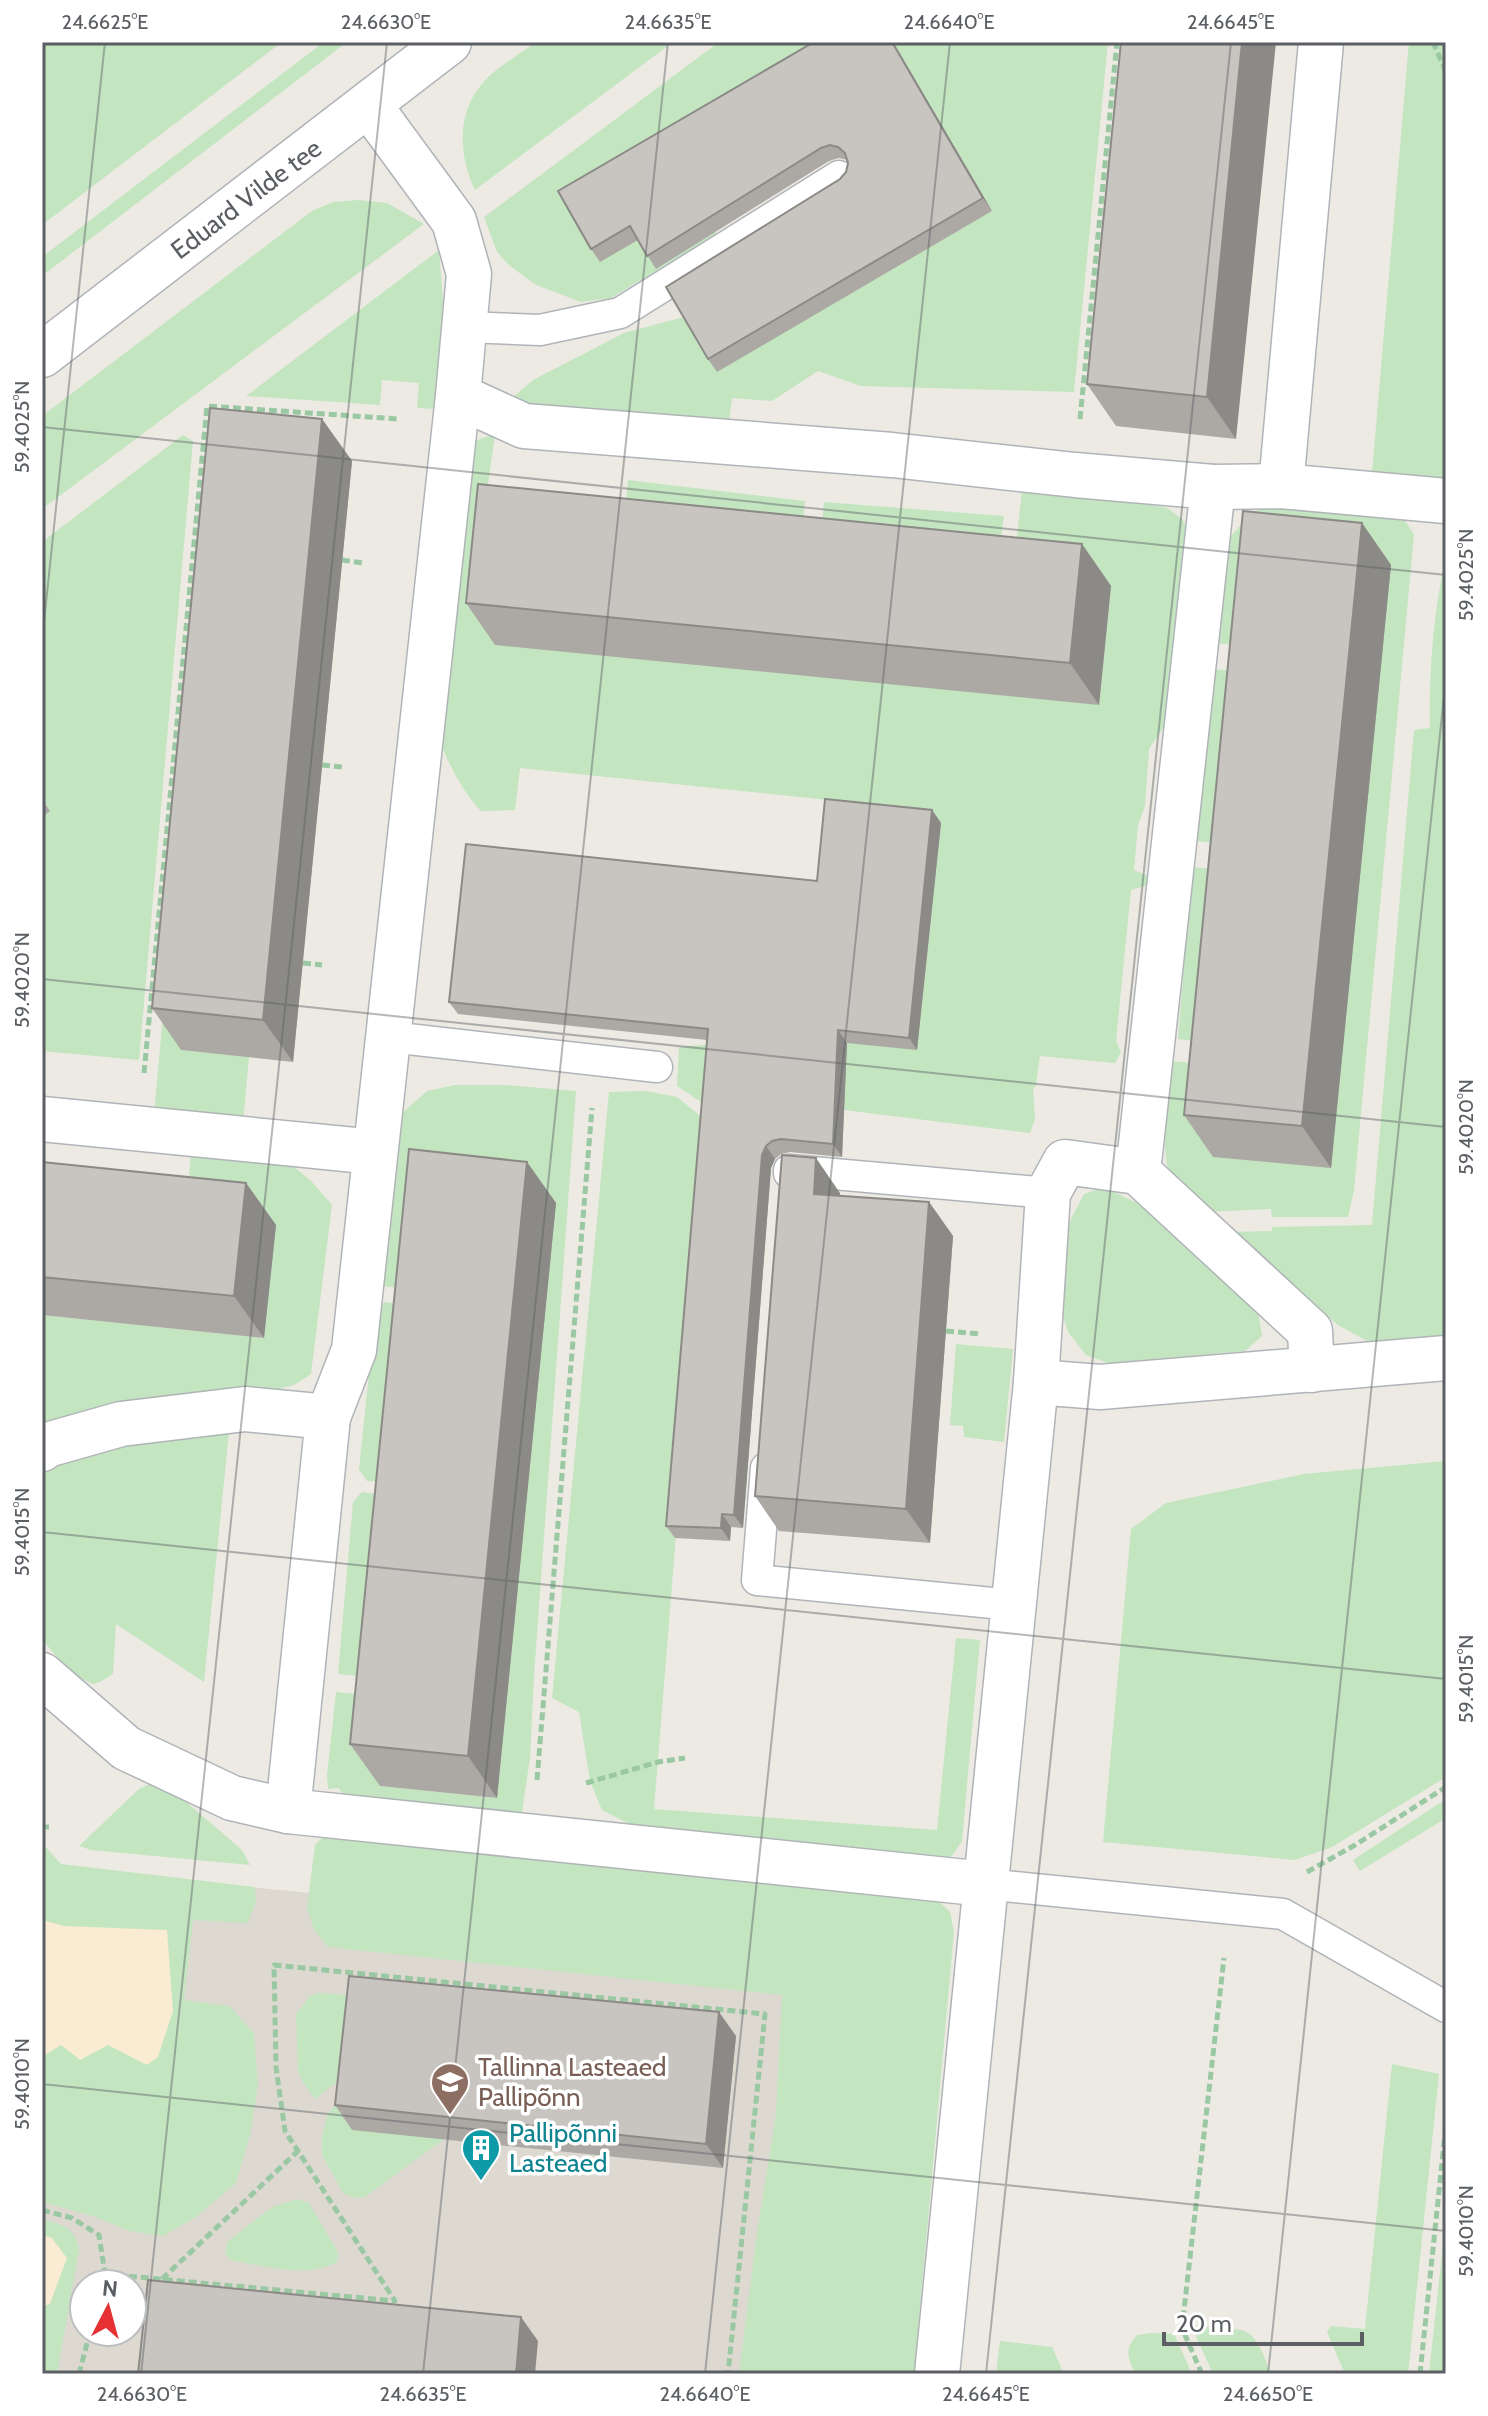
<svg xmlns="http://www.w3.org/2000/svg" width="1488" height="2416" font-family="Cabin,sans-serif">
<rect width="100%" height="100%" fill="#edeae3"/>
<path fill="#ddd9d1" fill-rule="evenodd" d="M42,1867l839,81 -60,426h-779zM84,2284h48v48h-48z"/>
<g fill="#c3e5c0">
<polygon points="42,42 282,42 42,225"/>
<polygon points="324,42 347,42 42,276 42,257"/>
<path d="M536,42h137l-198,148c-16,-34 -19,-76 7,-106 12,-15 38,-30 54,-42z"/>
<polygon points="719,42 844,42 697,205 717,234 611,298 581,302 536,285 510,266 497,252 484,217"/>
<polygon points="893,42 1108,42 1074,392 861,386 818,371 772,401 732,398 728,429 533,408 513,397 533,380 624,333 684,317 992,211"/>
<polygon points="1409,42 1446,42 1446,479 1372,473"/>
<polygon points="358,200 387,203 424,224 42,509 42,416 312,211 333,202"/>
<polygon points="439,250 443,301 436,409 417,408 419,383 382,380 380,405 246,396"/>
<path d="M495,434l-8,58 612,213 12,-119 -98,-10 9,-87 106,11 39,8 15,11 6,11 -16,185 -23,34 -4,57 -7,19 -4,45 16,7 -2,8 -17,5 -15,151 5,11 -6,11 -75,-7 -4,29 -3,5 2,29 -5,14 -186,-23 -134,-2 -33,-22 2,-39 133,-12 26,-234 -318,-33 -5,42 -34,1c-20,-22 -31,-44 -42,-72l30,-284 8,-15z"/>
<polygon points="183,435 193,441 139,1060 42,1051 42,542"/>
<polygon points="214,447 181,1050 249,1057 243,1123 154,1115"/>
<polygon points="628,480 805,501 799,554 623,537"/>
<polygon points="824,502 1004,516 996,574 819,556"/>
<path d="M1266,504l137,14 11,16 -60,656 -6,27h-76l-1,-8 -67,3c-12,-12 -26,-23 -34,-38 -11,-22 0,-87 3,-113l49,5 41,-418 -48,-5 12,-102 18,-21z"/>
<path d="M1446,556v781l-79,4 -29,-16 -111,-93 45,-1v-4l100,-2 42,-495 16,-2c-1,-61 3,-112 16,-172z"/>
<polygon points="1212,669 1261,673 1244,846 1196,841"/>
<polygon points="1192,867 1241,871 1226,1044 1178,1039"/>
<polygon points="455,1085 504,1085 576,1091 534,1676 530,1758 522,1812 496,1822 346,1800 339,1788 328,1789 327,1776 336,1692 388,1697 380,1786 497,1798 429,1291 382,1286 399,1116 427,1091"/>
<polygon points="646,1091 677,1097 709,1123 654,1809 937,1830 956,1638 980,1640 962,1841 952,1856 937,1862 684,1841 676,1828 633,1826 602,1810 590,1781 579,1712 552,1698 609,1092"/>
<polygon points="191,1154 293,1166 312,1182 332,1205 311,1374 294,1385 275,1390 42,1435 42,1315 263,1338 186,1215"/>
<polygon points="1104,1187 1147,1208 1257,1305 1262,1336 1245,1351 1108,1363 1086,1355 1068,1332 1062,1313 1065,1247 1071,1219 1084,1194"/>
<polygon points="385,1302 427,1308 410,1483 367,1481 359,1469 376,1307"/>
<polygon points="956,1344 1013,1349 1004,1442 964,1437 963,1426 950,1425"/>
<polygon points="229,1431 204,1682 116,1624 113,1674 100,1682 93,1684 71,1674 42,1639 42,1472 51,1465 85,1450"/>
<polygon points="1446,1461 1446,1777 1332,1847 1295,1860 1103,1842 1131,1529 1166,1503 1304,1474"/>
<polygon points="362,1492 408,1498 390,1679 338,1674 353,1502"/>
<polygon points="154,1782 171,1789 242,1850 250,1865 91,1850 79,1846 139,1789"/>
<polygon points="1446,1799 1446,1818 1360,1871 1353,1860"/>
<polygon points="325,1835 934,1897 950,1912 954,1932 914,2374 739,2374 757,2233 776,2114 782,1995 328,1947 314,1930 307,1908 315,1845"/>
<polygon points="42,1843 61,1864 255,1887 256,1901 248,1923 193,1920 184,2000 229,2006 254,2033 258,2085 250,2135 236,2183 196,2217 163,2236 129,2231 96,2217 42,2202"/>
<polygon points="318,1993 367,1996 359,2065 315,2099 302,2081 298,2071 296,2014 310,1996"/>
<polygon points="1392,2064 1439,2074 1408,2374 1345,2374 1327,2332 1331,2326 1365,2329"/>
<polygon points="357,2085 444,2139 365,2197 355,2198 343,2193 322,2155 322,2137 328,2113"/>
<path d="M297,2199l12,4 29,49 -1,10c-34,17 -71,4 -107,-2l-5,-7 2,-11 45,-35z"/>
<path d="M42,2219c18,5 34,8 37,30l-22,125h-15z"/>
<polygon points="1444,2235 1446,2236 1446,2374 1429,2374"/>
<path d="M1191,2325l51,5c18,7 22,28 29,44h-58z"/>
<path d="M1152,2333l22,1 18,40h-57c-7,-17 -11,-24 2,-39z"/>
<polygon points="1000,2341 1052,2347 1064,2374 996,2374"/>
</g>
<g fill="#f9ecd2">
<polygon points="42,1920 64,1926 167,1930 173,2011 158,2057 147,2065 108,2045 80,2060 61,2045 42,2057"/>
<polygon points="42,2236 51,2237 67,2258 50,2304 42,2306"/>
</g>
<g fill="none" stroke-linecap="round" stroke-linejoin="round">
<g stroke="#b0b4b8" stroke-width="33">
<g id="service">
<polyline points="464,327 540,330 620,313 839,176"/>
<polyline points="390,1037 657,1067"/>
<polyline points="789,1173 789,1170 1048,1193"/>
<polyline points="766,1468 757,1580 1013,1605"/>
<polyline points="985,1884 1283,1914 1446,2007"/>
</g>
</g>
<g stroke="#b0b4b8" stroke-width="47">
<g id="minor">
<polyline points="369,105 454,221 469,274 458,396"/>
<polyline points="1281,486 1321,42"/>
<polyline points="1213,487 1281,486 1446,501"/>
<polyline points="42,1119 375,1152"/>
<polyline points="1036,1382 1048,1193 1065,1162 1138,1172"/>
<polyline points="328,1417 354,1350 458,396 524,426 892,455 1075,475 1213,487 1138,1172 1310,1331 1312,1370"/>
<polyline points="42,1449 47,1445 121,1424 245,1409 328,1417 288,1811"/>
<polyline points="42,1675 126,1748 232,1798 288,1811 985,1884"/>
<polyline points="937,2374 1036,1382 1100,1387 1446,1358"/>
</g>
</g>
<g stroke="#b0b4b8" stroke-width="47">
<polyline id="tertiary" points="42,355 449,42"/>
</g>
<g stroke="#9ac8a3" stroke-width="5" stroke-dasharray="8 4" stroke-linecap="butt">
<polyline points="1433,42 1446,72"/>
<polyline points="1080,419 1117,42"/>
<polyline points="342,560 363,563"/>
<polyline points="322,765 342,767"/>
<polyline points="303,963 322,965"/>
<polyline points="144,1073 207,406 398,419"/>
<polyline points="946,1331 981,1334"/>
<polyline points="537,1780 592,1108"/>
<polyline points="586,1783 658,1762 685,1758"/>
<polyline points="42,1827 49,1827"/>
<polyline points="1307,1872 1355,1845 1446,1787"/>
<polyline points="42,2210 72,2218 99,2235 105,2274 102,2284"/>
<polyline points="105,2274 395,2301 285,2131 276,2067 274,1965 765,2014 728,2374"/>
<polyline points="162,2279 298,2151"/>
<polyline points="79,2374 90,2332"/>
<polyline points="1202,2374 1182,2328 1224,1958"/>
<polyline points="1420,2374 1446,2124"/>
</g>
<use href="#service" stroke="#fff" stroke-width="30"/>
<use href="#minor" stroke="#fff" stroke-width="44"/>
<use href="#tertiary" stroke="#fff" stroke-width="44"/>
</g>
<g fill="#aca9a5">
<polygon points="893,42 992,211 717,372 708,359 846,172 848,163 847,160 839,158 829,161 656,269 638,240 600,262 591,249"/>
<polygon points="1121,42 1236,439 1116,426 1087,384"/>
<polygon points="322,419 352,461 293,1062 181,1050 152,1008"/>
<polygon points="1362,523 1391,565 1331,1168 1213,1157 1184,1115"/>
<polygon points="1082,544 1111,586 1099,705 495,645 466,603"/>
<polygon points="42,800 50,811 42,817"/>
<polygon points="932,810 941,823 917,1050 847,1043 842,1157 790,1152 781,1154 775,1159 771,1168 743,1528 731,1527 730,1541 675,1538 666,1526 707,1040 458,1014 449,1002 817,881"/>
<polygon points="42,1162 246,1183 276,1225 264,1338 42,1315"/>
<polygon points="527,1162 556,1203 497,1798 380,1786 350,1744"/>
<polygon points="840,1193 840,1196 929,1202 953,1236 930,1543 779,1531 755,1496"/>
<polygon points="736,2036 723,2168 352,2130 335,2105"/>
</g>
<g fill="#8c8a86">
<polygon points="892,42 893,42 992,211 983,198"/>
<polygon points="1242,42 1276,42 1236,439 1207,397"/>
<polygon points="322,419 352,461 293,1062 263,1020"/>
<polygon points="1362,523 1391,565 1331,1168 1302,1126"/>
<polygon points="1082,544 1111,586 1099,705 1070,663"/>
<polygon points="932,810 941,823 917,1050 909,1038"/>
<polygon points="838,1030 847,1043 842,1157 833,1144"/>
<polygon points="766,1146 775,1159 771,1168 743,1528 734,1515 762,1155"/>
<polygon points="816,1158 840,1193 838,1228 814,1194"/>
<polygon points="527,1162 556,1203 497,1798 468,1756"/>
<polygon points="246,1183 276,1225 264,1338 234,1296"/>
<polygon points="929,1202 953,1236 930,1543 906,1509"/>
<polygon points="722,1514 731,1527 730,1541 721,1528"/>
<polygon points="719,2012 736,2036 723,2168 706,2144"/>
<polygon points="521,2317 538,2341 535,2374 516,2374"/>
</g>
<g fill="#c8c5c0" stroke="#8c8a86" stroke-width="2">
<polygon points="814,42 892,42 983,198 708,359 666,287 840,179 846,172 848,163 845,153 838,147 830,145 821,148 647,256 630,226 591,249 558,191"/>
<polygon points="1121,42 1242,42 1207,397 1087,384"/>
<polygon points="210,408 322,419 263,1020 152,1008"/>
<polygon points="478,484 1082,544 1070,663 466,603"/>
<polygon points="1243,511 1362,523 1302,1126 1184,1115"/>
<polygon points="825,799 932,810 909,1038 838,1030 833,1144 781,1139 772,1141 766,1146 762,1155 734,1515 722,1514 721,1528 666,1526 708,1029 449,1002 466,844 817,881"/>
<polygon points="409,1149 527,1162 468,1756 350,1744"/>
<polygon points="782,1155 816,1158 814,1194 929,1202 906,1509 755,1496"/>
<polygon points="42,1162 246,1183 234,1296 42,1277"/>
<polygon points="349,1976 719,2012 706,2144 335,2105"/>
<polygon points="148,2280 521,2317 516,2374 138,2374"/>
</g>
<path fill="none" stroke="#5b5f63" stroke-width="2" stroke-opacity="0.45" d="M42,427l1404,148M42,641l63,-599M42,979l1404,148M42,1532l1404,147M42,2084l1404,147M141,2374l246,-2332M423,2374l245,-2332M705,2374l245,-2332M986,2374l245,-2332M1268,2374l178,-1697"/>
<defs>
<g id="school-pin" transform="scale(2)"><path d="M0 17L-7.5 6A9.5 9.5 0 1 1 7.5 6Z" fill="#8d6e63" stroke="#fff"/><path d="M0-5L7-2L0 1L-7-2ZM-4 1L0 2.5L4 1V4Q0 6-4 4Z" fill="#fff"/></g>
<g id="building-pin" transform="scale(2)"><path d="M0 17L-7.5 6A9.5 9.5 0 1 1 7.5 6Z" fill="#0f9aa8" stroke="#fff"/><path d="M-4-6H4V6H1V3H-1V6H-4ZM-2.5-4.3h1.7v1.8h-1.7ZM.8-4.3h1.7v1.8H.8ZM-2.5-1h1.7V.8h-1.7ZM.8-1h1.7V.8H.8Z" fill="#fff"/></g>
</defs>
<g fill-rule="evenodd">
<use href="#school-pin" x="450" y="2082"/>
<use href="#building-pin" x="481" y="2148"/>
</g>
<g text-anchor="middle" stroke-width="7" stroke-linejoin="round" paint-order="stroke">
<g font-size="26" fill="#5b5f63" stroke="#fff">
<text transform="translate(246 199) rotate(-37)" y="9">Eduard Vilde tee</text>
</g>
<g font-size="26" fill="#785e54" stroke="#fff" text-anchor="start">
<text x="478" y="2076">Tallinna Lasteaed<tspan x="478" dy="30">Pallipõnn</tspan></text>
</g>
<g font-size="26" fill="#0d838f" stroke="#fff" text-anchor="start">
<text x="509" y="2142">Pallipõnni<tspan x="509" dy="30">Lasteaed</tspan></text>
</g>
</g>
<rect width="1488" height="2416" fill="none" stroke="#ffffff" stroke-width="88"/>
<g transform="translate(108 2308) rotate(6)"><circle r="38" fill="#ffffff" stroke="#bdbfc1" stroke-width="2"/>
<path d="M0-6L14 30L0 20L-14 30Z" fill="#e53133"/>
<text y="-12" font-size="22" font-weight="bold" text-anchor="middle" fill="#5b5f63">N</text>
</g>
<path d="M1164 2332v12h198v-12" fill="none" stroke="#5b5f63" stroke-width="4"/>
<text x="1176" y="2332" font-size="24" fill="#5b5f63" stroke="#ffffff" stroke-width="6" paint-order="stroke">20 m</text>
<rect x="44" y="44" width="1400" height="2328" fill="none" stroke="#5b5f63" stroke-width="3"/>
<g font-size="20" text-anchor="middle" fill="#5b5f63">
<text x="105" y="29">24.6625°E</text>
<text x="386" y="29">24.6630°E</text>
<text x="668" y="29">24.6635°E</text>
<text x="949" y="29">24.6640°E</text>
<text x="1231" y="29">24.6645°E</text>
<text transform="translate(22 427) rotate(-90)" y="7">59.4025°N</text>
<text transform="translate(1466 575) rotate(-90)" y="7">59.4025°N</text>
<text transform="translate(22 980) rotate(-90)" y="7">59.4020°N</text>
<text transform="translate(1466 1127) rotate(-90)" y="7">59.4020°N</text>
<text transform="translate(22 1532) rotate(-90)" y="7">59.4015°N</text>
<text transform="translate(1466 1679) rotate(-90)" y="7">59.4015°N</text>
<text transform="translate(22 2084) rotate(-90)" y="7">59.4010°N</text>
<text transform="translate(1466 2231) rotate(-90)" y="7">59.4010°N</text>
<text x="142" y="2401">24.6630°E</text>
<text x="423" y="2401">24.6635°E</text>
<text x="705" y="2401">24.6640°E</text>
<text x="986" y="2401">24.6645°E</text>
<text x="1268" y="2401">24.6650°E</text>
</g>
</svg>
